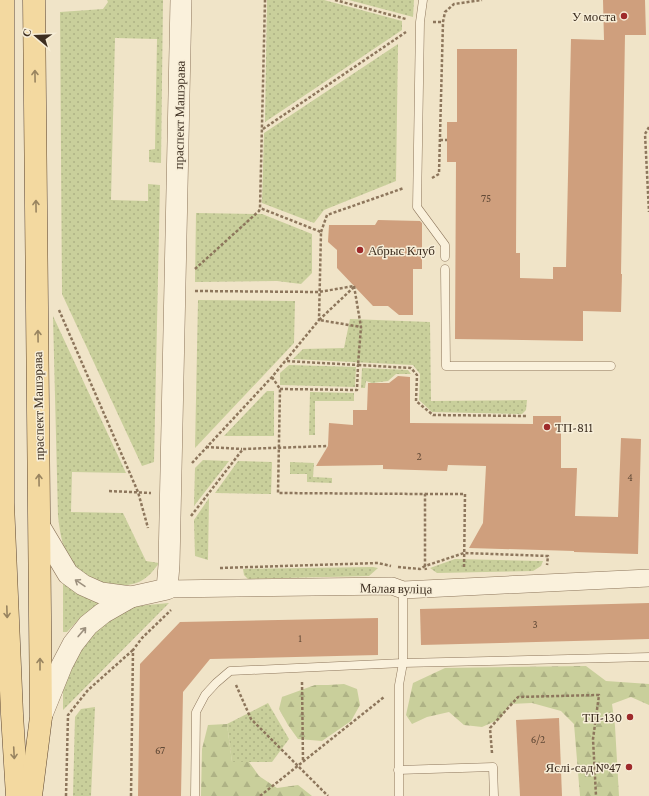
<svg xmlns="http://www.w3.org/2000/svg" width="649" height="796" font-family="'Crimson Pro',serif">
<defs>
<pattern id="grass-dots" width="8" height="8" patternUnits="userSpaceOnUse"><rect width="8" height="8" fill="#c9cf9b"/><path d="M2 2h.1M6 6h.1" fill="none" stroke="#aeb285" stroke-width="1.8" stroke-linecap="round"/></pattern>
<pattern id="forest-firs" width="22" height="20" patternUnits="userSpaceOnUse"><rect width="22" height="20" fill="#c9cf9b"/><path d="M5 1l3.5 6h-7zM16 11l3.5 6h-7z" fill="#aeb285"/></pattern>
</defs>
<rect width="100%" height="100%" fill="#f0e4c8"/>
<g fill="url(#grass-dots)">
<polygon points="107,0 163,0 161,163 149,162 149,150 155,149 157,39 115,38 111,200 148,201 148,184 160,185 154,462 142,466 62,294 60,12 103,9 108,2"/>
<polygon points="267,0 324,0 402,21 402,30 265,122"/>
<polygon points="349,0 414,0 413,17"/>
<polygon points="398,44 396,181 324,210 314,223 262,203 264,133"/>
<polygon points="196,213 262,214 312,234 312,273 301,284 277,281 195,282"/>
<polygon points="198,300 295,301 294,343 195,448"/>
<path d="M53,316l73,157 -54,-1 -1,40 52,1 23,48 13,2c-5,7 -11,15 -20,19 -20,8 -48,1 -63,-14 -13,-14 -16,-34 -18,-52z"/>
<polygon points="350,319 430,322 431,401 527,400 526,410 522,414 432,412 419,400 420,374 413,365 293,359 303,349 344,348"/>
<polygon points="289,365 356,367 355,387 280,385 280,373"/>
<polygon points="362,368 408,370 411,374 396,374 388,381 372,383 366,381 365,388 361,388"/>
<polygon points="267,391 274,391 274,436 224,436"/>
<polygon points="310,392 354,393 354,401 315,401 315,435 309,435"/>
<polygon points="203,460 229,461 194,506 195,468"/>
<polygon points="238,461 272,462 271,494 215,493"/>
<polygon points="290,462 314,463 313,477 332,478 332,483 307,482 307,474 290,474"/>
<polygon points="209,498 208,560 195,556 194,520"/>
<polygon points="455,559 543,561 541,566 533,571 437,573 430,568"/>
<polygon points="373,567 378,568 369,576 248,579 244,575 243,569"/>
<polygon points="63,579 99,601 99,605 81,617 67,632 63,632"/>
<polygon points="169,603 63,710 63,691 65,680 86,640 120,612 137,606"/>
<polygon points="268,703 289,739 272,762 232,762 227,724"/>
<polygon points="95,707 91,796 73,796 75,717 81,709"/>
</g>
<g fill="url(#forest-firs)">
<polygon points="586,666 606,681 649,684 649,705 631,697 612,704 615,726 619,796 580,796 574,724 561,711 532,703 510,704 500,719 482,727 464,725 449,712 427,717 412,724 406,715 413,683 445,668"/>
<polygon points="344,684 357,689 360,705 351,721 322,741 298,739 288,725 279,709 282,697 315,685 328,685"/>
<polygon points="227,724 232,762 249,762 259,776 277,788 298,785 312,796 201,796 202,749 208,725"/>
</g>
<g fill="#cf9f7d">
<polygon points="603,0 645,0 646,35 625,35 621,274 622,274 621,312 583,311 583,341 455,339 456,162 447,162 447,122 457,122 457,49 517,49 516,253 520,253 520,278 553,279 553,267 566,267 571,39 604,40"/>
<polygon points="378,220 420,221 422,223 422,269 413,269 413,315 399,315 388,306 373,306 337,268 337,250 328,242 329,225 375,225"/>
<polygon points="398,376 410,377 410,423 533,424 533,416 561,416 561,468 577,468 575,516 618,517 621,438 641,439 638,554 574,552 574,551 469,548 483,523 486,466 448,465 447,471 383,469 383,465 316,466 328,446 329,423 353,425 353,410 367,410 368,383 389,383"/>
<polygon points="649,603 649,639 421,645 420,609"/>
<polygon points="378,618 378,655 210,659 183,692 181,796 138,796 140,664 180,622"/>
<polygon points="559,718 562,796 520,796 516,720"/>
</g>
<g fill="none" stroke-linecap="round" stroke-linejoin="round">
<g stroke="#8d765c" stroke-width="9">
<g id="service">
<polyline points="423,0 420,22 417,207 445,245 445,257"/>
<polyline points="445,269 446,366 611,366"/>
<polyline points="398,770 493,767 494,796"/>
<polyline points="195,796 196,712 205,695 216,683 230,671 403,663 649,657"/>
<polyline points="399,796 399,685 403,663 403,590"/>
</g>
</g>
<g stroke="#8d765c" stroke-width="18">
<polyline id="minor" points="167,589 392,586 403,590 649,578"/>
</g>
<g stroke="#8d765c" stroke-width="22">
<g id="tertiary">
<polyline points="40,527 68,574 83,585 101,593 131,597"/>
<polyline points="41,717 62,665 73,644 88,625 103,613 131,597 167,589 169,565 181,0"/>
</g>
</g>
<g stroke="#5b4430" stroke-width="23">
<g id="primary">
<polyline points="3,0 3,503 12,714 17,796"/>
<polyline points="31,796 41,717 34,0"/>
</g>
</g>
<g stroke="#8d765c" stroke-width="2.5" stroke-dasharray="3 2" stroke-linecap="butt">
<polyline points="335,0 406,19"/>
<polyline points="433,22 443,22"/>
<polyline points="649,127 645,134 649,212"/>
<polyline points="263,129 406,32"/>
<polyline points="440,140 447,140"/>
<polyline points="432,178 439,174 443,22 445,12 454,4 482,0"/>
<polyline points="321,232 327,215 404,188"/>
<polyline points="195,269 259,211 260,208 265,0"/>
<polyline points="354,286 361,327 358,365 411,368 417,375 416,401 433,415 527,416"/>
<polyline points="354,287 319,320 361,327"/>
<polyline points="195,291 319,292 354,286"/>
<polyline points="59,310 138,492 148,528"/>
<polyline points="272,377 280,389 278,493 425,494 425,566 464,553 548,556 547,565"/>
<polyline points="280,389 357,390 358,365 285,361"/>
<polyline points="206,447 242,449"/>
<polyline points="192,463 272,377 319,320 321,232 260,208"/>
<polyline points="109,491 151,493"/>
<polyline points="425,494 465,494 464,569"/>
<polyline points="191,516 243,449 328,446"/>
<polyline points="398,567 420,569 425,566 426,570"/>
<polyline points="220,568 378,563 391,566"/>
<polyline points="302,682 303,761"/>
<polyline points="236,685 251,719 328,796"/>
<polyline points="492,753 490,728 518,697 599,695 593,739 596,796"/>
<polyline points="66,796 68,715 88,690 133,650"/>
<polyline points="131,796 133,650 142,638 171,610"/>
<polyline points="260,796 384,697"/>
</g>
<use href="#service" stroke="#faf1dc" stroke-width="8"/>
<use href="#minor" stroke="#faf1dc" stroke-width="17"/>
<use href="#tertiary" stroke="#faf1dc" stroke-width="21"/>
<use href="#primary" stroke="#f3d9a0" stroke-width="22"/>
</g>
<defs><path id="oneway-shaft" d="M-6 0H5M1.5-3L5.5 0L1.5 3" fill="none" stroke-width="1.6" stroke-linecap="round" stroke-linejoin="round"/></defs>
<g stroke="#988460">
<use href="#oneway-shaft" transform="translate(35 76) rotate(-91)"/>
<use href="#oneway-shaft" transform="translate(36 206) rotate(-91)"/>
<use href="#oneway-shaft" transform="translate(38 336) rotate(-91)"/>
<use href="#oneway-shaft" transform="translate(39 480) rotate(-91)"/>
<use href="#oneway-shaft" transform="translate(7 612) rotate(88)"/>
<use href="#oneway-shaft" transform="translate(40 664) rotate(-90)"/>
<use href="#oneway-shaft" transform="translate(14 753) rotate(87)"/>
</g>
<g stroke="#9c907e">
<use href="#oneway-shaft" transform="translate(80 583) rotate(-146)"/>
<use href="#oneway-shaft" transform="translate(82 632) rotate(-50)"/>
</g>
<g fill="#9e2a2b" stroke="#f7eed8" stroke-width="1.5">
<circle cx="624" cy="16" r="4"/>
<circle cx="360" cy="250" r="4"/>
<circle cx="547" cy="427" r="4"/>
<circle cx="630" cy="717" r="4"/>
<circle cx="629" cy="767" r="4"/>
</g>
<g text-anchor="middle" stroke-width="3" stroke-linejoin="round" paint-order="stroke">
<g font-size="11" fill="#624a37">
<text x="486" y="202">75</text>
<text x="419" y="460">2</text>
<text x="630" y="481">4</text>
<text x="535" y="628">3</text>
<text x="300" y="642">1</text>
<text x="538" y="743">6/2</text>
<text x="160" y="754">67</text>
</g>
<g font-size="13" fill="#3d2e20" stroke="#f7eed8" text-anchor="end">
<text x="616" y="21">У моста</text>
<text x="368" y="255" text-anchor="start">Абрыс Клуб</text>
<text x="555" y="432" text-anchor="start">ТП-811</text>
<text x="622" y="722">ТП-130</text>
<text x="621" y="772">Яслі-сад №47</text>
</g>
<g font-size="13" fill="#3d2e20" stroke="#f7eed8">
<text transform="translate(179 115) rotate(-89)" y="5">праспект Машэрава</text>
<text transform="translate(38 406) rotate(-91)" y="5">праспект Машэрава</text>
<text transform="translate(396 588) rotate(1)" y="5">Малая вуліца</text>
</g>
</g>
<g transform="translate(36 36) rotate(289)" stroke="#f7eed8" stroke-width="3" paint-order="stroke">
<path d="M0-3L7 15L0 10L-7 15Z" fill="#3d2e20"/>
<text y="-6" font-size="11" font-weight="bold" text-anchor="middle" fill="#3d2e20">С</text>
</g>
</svg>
